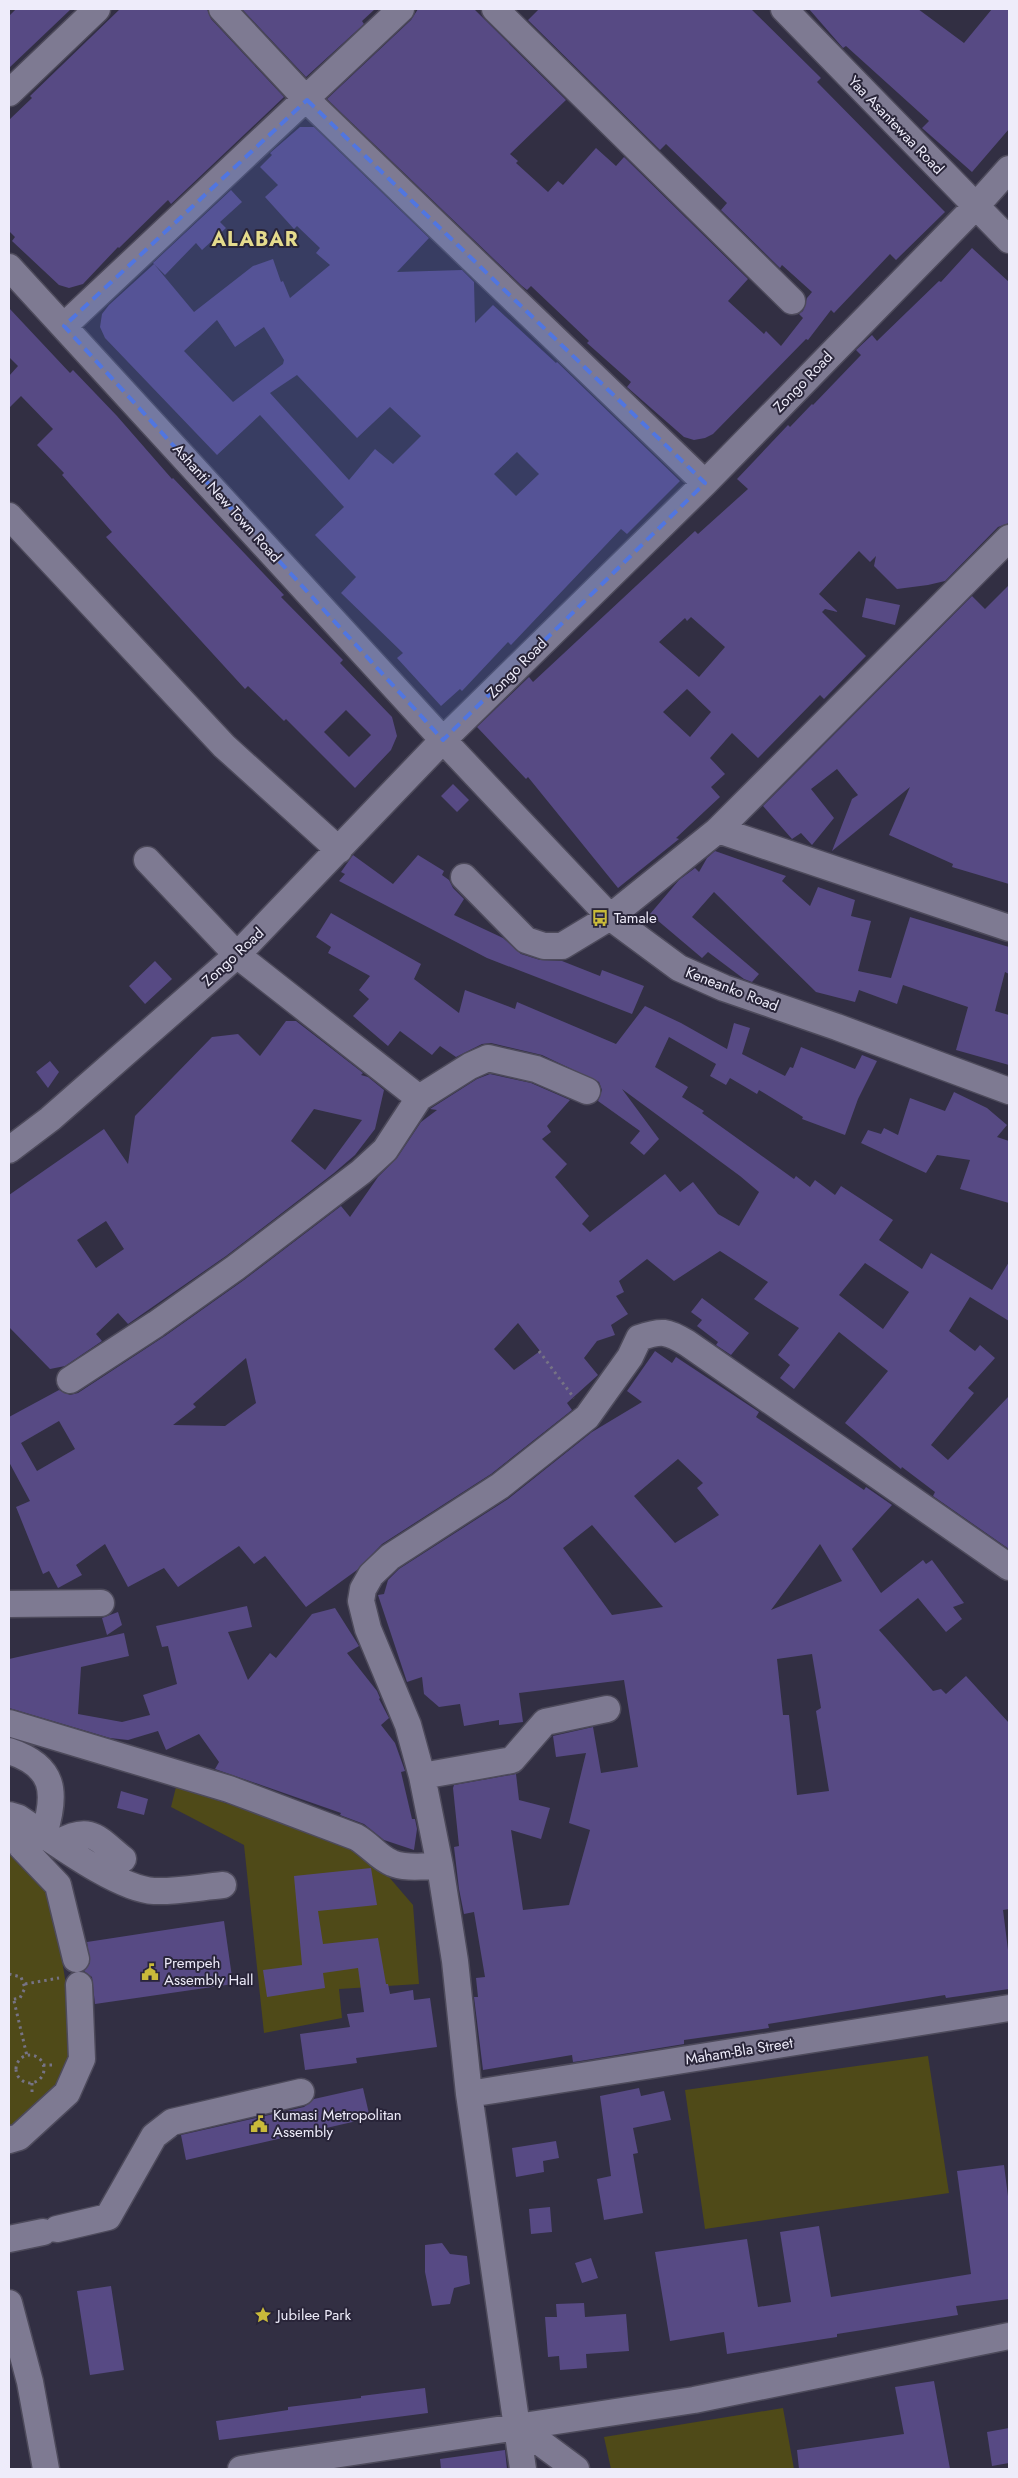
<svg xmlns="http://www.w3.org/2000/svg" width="1018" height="2478" font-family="Jost,sans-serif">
<rect width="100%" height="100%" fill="#322f43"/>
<!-- green -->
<path fill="#4f4a18" d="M176 1787 364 1848 413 1905 419 1984 339 1989 342 2018 264 2033 244 1845 171 1807Z
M9 1852 51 1890 75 2042 64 2084 9 2129Z
M928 2056 949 2193 705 2229 685 2090Z
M783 2408 794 2469H611L604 2437Z"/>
<!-- building -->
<path fill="#574a84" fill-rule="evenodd" d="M16 9H71L9 68V16Z
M120 9H207L211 19 284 97 171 204 168 200 119 248 118 247 83 284 69 288 59 285 12 241 15 237 9 231V120L32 98 30 96Z
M242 9H375L362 21 364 24 306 77Z
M418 9H474L566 100 510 154 518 161 516 163 548 192 558 181 563 185 596 148 616 166 624 157 748 279 728 301 764 334 766 331 781 346 803 318 799 314 803 311 807 298 812 292 782 265 780 268 721 210 727 203 666 144 660 150 528 20 539 9H751L821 78 817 82 945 212 896 260 890 254 834 313 831 310 808 340 806 339 713 434 705 438 694 440 684 437 627 387 631 382 587 343 589 341 531 286 527 290 522 286 327 99 411 20Z
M809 9H918L964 43 992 9H1009V129L972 172 922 128 929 121 846 46 843 48Z
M300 127H314L429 238 397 272 462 270 474 282 475 323 493 305 556 363 557 362 680 481 627 534 621 529 511 645 508 642 462 691 460 689 441 706 397 658 403 653 341 593 356 577 315 535 344 507 260 415 217 455 105 338 100 327 102 314 109 305 154 264 194 312 253 266 273 259 281 282 283 281 290 298 330 265 316 253 320 248 297 226 294 229 265 197 278 185 260 167 272 155 270 153ZM217 320 235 347 264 327 284 360 283 364 233 402 184 351ZM297 375 357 438 390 407 421 436 393 464 375 449 349 480 270 393ZM517 452 539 474 516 496 494 474Z
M231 190 242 202 220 222 226 228 202 250 196 243 165 275 153 263Z
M972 248 1009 282V523L998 527 945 581 928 585 897 589 874 566 876 556 870 562 859 551 819 594 838 612 825 609 822 612 866 656 824 699 820 695 758 758 732 733 710 758 725 774 711 787 720 797 676 838 679 839 618 888 528 777 526 779 477 727 529 677 533 682 695 531 698 534 748 489 737 479 788 425 790 427 812 404 813 405 861 355 856 350 872 335 877 341 939 281 941 282ZM691 617 725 647 699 677 659 642 685 618 687 621ZM687 689 711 712 690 737 663 712Z
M9 308 70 373 73 370 117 416 172 479 173 478 284 595 281 597 343 660 340 663 392 717 397 736 391 750 355 788 286 719 284 721 248 686 245 689 106 537 112 532 62 475 64 473 37 445 53 429 21 396 9 408V376L18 366 9 357ZM346 710 371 735 349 757 324 732Z
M1009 585V884L952 867 953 864 889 835 910 787 832 851 852 799 858 795 837 769 811 789 834 818 812 845 801 833 792 839 763 806 972 596 985 609Z
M866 598 900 605 895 625 862 617Z
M453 784 469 800 457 812 441 796Z
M715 851 786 876 782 881 810 906 818 887 855 900 851 916 871 921 858 971 891 978 910 917 1009 947V974L1005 972 995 1011 1009 1015V1065L956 1050 968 1007 903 985 897 1004 859 990 855 1002 816 992 714 892 692 917 759 974 752 982 744 979 708 952 702 958 650 914 679 880 695 868 699 872 707 858Z
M353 855 393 884 418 855 444 871 442 875 449 880 453 888 464 899 454 915 503 938 521 954 540 960 562 961 600 976 602 970 644 986 632 1014 487 958 339 881 345 874 341 872Z
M331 913 421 964 414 979 459 1013 465 990 515 1009 517 1002 616 1044 645 1006 681 1023 727 1049 734 1023 750 1028 742 1054 785 1076 790 1067 793 1068 801 1047 855 1069 862 1055 877 1061 858 1099 845 1135 802 1119 803 1117 759 1090 757 1094 730 1078 726 1085 710 1076 716 1064 669 1037 655 1067 688 1087 682 1097 704 1111 702 1113 794 1179 796 1176 810 1187 815 1180 835 1195 841 1186 893 1220 879 1240 922 1269 931 1253 992 1290 1009 1262V1321L970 1297 949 1331 975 1351 980 1345 995 1358 968 1388 974 1393 931 1445 948 1460 1009 1396V1549L933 1496 935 1492 902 1467 901 1469 845 1423 888 1371 839 1332 794 1389 780 1378 790 1365 778 1355 799 1328 754 1299 768 1282 720 1251 674 1281 647 1259 619 1281 624 1292 616 1296 628 1314 611 1325 615 1335 597 1341 584 1358 598 1375 567 1403 572 1410 491 1474 382 1544 357 1570 306 1607 265 1556 254 1564 239 1546 178 1587 164 1568 128 1587 105 1544 76 1565 82 1575 58 1588 49 1571 43 1574 16 1507 30 1501 9 1462V1417L59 1390 70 1395 78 1393 165 1336 244 1280 341 1206 350 1217 378 1177 397 1158 421 1122 437 1110 430 1109 477 1079 490 1074 531 1083 570 1100 547 1126 551 1132 542 1139 567 1164 555 1177 589 1216 582 1224 590 1232 665 1174 680 1192 693 1182 718 1214 739 1226 759 1192 740 1176 622 1089 659 1139 644 1155 630 1143 640 1131 598 1101 602 1090 599 1082 542 1055 491 1043 482 1044 456 1057 440 1046 432 1055 400 1031 388 1046 353 1016 369 999 359 990 370 976 328 953 331 947 316 937ZM865 1263 909 1292 883 1329 839 1295ZM518 1323 540 1351 514 1370 494 1349ZM246 1358 256 1403 225 1426 173 1425 196 1407 193 1404ZM59 1421 75 1449 37 1471 21 1443Z
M155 961 172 979 145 1004 129 986Z
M286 1021H296L363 1073 361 1075 368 1077 384 1090 375 1129 355 1155 334 1173 226 1256 128 1324 118 1313 96 1334 102 1341 65 1366 50 1369 9 1327V1195L104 1129 128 1164 135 1116 212 1037 238 1034 260 1056ZM314 1109 362 1120 325 1170 291 1141ZM106 1221 124 1249 96 1268 77 1240Z
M50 1061 59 1072 48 1088 36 1072Z
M954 1092 987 1108 1007 1125 997 1137 1009 1141V1203L960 1189 970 1160 937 1155 926 1173 861 1143 868 1130 881 1134 884 1128 898 1135 910 1098 945 1111Z
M702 1298 749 1333 731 1355 716 1345 718 1342 697 1326 702 1320 691 1312Z
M655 1351 672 1363 676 1357 759 1412 756 1417 864 1490 866 1487 892 1505 852 1549 881 1593 923 1560 926 1564 932 1560 964 1603 953 1607 962 1619 946 1632 918 1598 879 1630 933 1691 941 1689 946 1694 966 1676 1009 1723V1909L1003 1910 1009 1958V1989L946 1998 945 1995 768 2024 769 2028 684 2040V2044L580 2061 573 2062 572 2055 483 2070 474 1997H478L476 1978 485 1977 474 1912 464 1914 459 1889 454 1847 459 1846 453 1788 454 1785 516 1774 519 1800 550 1808 541 1839 511 1830 523 1910 569 1905 590 1830 569 1823 586 1753 556 1757 553 1736 593 1727 601 1773 638 1767 624 1680 519 1693 523 1722 499 1725V1720L464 1726 460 1704 439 1707 424 1694 422 1677 407 1682 378 1595 384 1594 388 1580 399 1569 508 1499 592 1432 642 1402 627 1391ZM678 1459 703 1483 697 1488 719 1515 675 1543 634 1496ZM592 1525 663 1607 612 1615 563 1548ZM820 1544 842 1581 771 1610ZM812 1654 821 1708 816 1711 829 1791 797 1795 789 1715H783L777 1659Z
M247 1606 252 1627 228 1632 248 1680 270 1653 276 1658 312 1614 335 1608 359 1646 347 1653 377 1691 380 1698 379 1699 389 1718 381 1725 395 1743 405 1771 401 1772 412 1819H415L417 1829 414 1850 384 1840 364 1824 340 1815 341 1813 215 1769 219 1762 199 1734 166 1750 158 1731 128 1740 110 1738 9 1708V1659L124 1633 129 1656 81 1667 78 1714 122 1722 150 1715 143 1695 177 1684 168 1646 162 1647 156 1626Z
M118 1612 122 1625 107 1635 102 1618Z
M121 1791 148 1799 144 1815 117 1808Z
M371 1868 377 1905 318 1911 323 1944 378 1938 386 1984H388L390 1994 413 1990 414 2000 430 1998 437 2047 356 2058 357 2063 305 2070 300 2034 350 2027 347 2014 364 2012 358 1968 323 1973 325 1988 267 1997 263 1970 302 1965 294 1876Z
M224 1921 233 1984 95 2004 92 1977 84 1971 90 1963 87 1942Z
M363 2088 370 2118 186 2160 181 2135 304 2107 314 2099Z
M639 2088 641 2096 664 2091 671 2120 633 2128 638 2153 633 2154 643 2213 604 2220 597 2179 611 2176 600 2096Z
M556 2141 559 2158 543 2161 544 2172 516 2177 512 2148Z
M1004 2165 1009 2204V2299L956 2306 958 2315 837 2334V2337L727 2354 724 2332 670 2341 655 2252 747 2239 758 2307 791 2302 780 2232 819 2226 831 2297 971 2274 957 2171Z
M550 2207 552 2232 531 2234 529 2209Z
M442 2243 450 2254 467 2256 470 2284 454 2288 450 2304 432 2306 425 2272V2245Z
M591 2258 598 2278 582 2283 575 2263Z
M111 2286 124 2370 90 2375 77 2291Z
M584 2303 585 2317 626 2314 629 2351 586 2354 587 2368 560 2370 559 2356 548 2357 545 2317H557L556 2304Z
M934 2381 950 2469H799L797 2450 904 2434 895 2387Z
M425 2388 428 2413 219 2440 216 2421 288 2410V2407L361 2398V2396Z
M1009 2428V2463L992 2466 987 2432Z
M505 2450 507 2469H441L440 2459Z"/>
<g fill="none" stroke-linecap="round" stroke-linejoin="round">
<!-- minor casing -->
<g stroke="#4d4a5b" stroke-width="29">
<path id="minor" d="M222 9 307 100 705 483
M495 9 792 301
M784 9 1009 240
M9 93 97 9
M9 267 443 740 610 917 679 968 724 988 837 1027 1009 1091
M64 326 401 9
M9 516 224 746 339 850
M718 830 1009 928
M147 860 237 955 419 1098
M464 877 526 940 544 946H562L610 917 718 830 1009 538
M9 1150 50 1119 237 955 443 740 705 483 975 207 1009 169
M70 1380 156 1324 235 1268 361 1172 385 1150 419 1098 470 1066 488 1058 536 1069 587 1091
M9 1604 101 1603
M9 1723 229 1789 356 1837C369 1844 379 1858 392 1863 405 1869 425 1866 440 1866
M9 1751C55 1766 57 1792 44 1834
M422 1776 512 1760 545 1722 607 1709
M9 1815 19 1818C51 1839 117 1889 154 1891 176 1892 201 1887 223 1885
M9 1840 17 1842 58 1885 76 1959
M58 1843C91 1824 98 1839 123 1859
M469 2094 1009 2008
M9 2140 19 2137 67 2093 82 2059 79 1985
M57 2229 108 2217 154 2136 172 2122 301 2092
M9 2239 43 2232
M9 2303 30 2382 46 2469
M518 2426 576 2469
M241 2469 694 2400 1009 2336
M523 2469 469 2094 455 1961 440 1866 422 1776 408 1725 368 1629 361 1601 363 1589 371 1575 390 1557 500 1486 587 1417 630 1357 639 1338C662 1330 667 1331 687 1343L1009 1567"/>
</g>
<!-- path -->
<path stroke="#767385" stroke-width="3" stroke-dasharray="2.5 4" stroke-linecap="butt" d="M539 1351 574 1398
M9 1974 21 1977 25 1988 20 1998 9 2000
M25 1984 59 1978
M14 2001 27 2056
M16 2069a14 14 0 1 1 28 0a14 14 0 1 1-28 0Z
M43 2065H55
M32 2083V2095"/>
<!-- minor -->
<use href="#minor" stroke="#7e7a92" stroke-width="26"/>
</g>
<!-- marked area -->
<path fill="#5176e0" fill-opacity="0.2" stroke="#5176e0" stroke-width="4" stroke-dasharray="10 6" stroke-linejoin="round" d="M307 100 705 483 443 740 64 326Z"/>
<!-- icons -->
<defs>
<g id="bus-bare" transform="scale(1.35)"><path d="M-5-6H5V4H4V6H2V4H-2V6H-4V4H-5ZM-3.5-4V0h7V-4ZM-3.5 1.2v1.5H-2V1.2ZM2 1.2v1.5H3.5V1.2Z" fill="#c9ba3a" stroke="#292539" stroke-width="2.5" paint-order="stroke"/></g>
<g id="civic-bare" transform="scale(1.35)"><path d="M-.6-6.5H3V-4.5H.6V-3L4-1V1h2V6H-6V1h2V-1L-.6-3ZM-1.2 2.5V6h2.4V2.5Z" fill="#c9ba3a" stroke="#292539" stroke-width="2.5" paint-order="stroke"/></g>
<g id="sight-bare" transform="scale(1.35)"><path d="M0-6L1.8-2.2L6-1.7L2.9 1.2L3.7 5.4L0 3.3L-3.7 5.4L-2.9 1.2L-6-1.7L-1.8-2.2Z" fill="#c9ba3a" stroke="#292539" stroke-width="2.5" paint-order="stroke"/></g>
</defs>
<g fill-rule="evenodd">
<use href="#bus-bare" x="600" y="918"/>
<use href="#civic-bare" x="150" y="1972"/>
<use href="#civic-bare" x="259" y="2124"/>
<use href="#sight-bare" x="263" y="2315"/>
</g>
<g text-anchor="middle" stroke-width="4" stroke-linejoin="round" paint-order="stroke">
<!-- street labels -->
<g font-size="15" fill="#eeecfa" stroke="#292539">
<text transform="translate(896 125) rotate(46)" y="5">Yaa Asantewaa Road</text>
<text transform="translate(803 382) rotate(-46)" y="5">Zongo Road</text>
<text transform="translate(227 503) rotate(48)" y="5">Ashanti New Town Road</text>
<text transform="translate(517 668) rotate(-45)" y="5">Zongo Road</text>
<text transform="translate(233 957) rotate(-43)" y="5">Zongo Road</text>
<text transform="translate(732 989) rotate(21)" y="5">Keneanko Road</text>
<text transform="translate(739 2051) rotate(-9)" y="5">Maham-Bla Street</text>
</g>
<!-- poi labels -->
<g font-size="15" fill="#eeecfa" stroke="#292539" text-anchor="start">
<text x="614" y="923">Tamale</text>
<text x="164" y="1968">Prempeh<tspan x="164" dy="17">Assembly Hall</tspan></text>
<text x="273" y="2120">Kumasi Metropolitan<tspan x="273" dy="17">Assembly</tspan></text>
<text x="277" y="2320">Jubilee Park</text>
</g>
<!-- district labels -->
<g font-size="20" font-weight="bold" letter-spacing="1" fill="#e5db8d" stroke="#292539">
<text x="255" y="246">ALABAR</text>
</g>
</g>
<!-- border -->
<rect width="1018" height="2478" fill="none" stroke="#eeecfa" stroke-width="20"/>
</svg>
